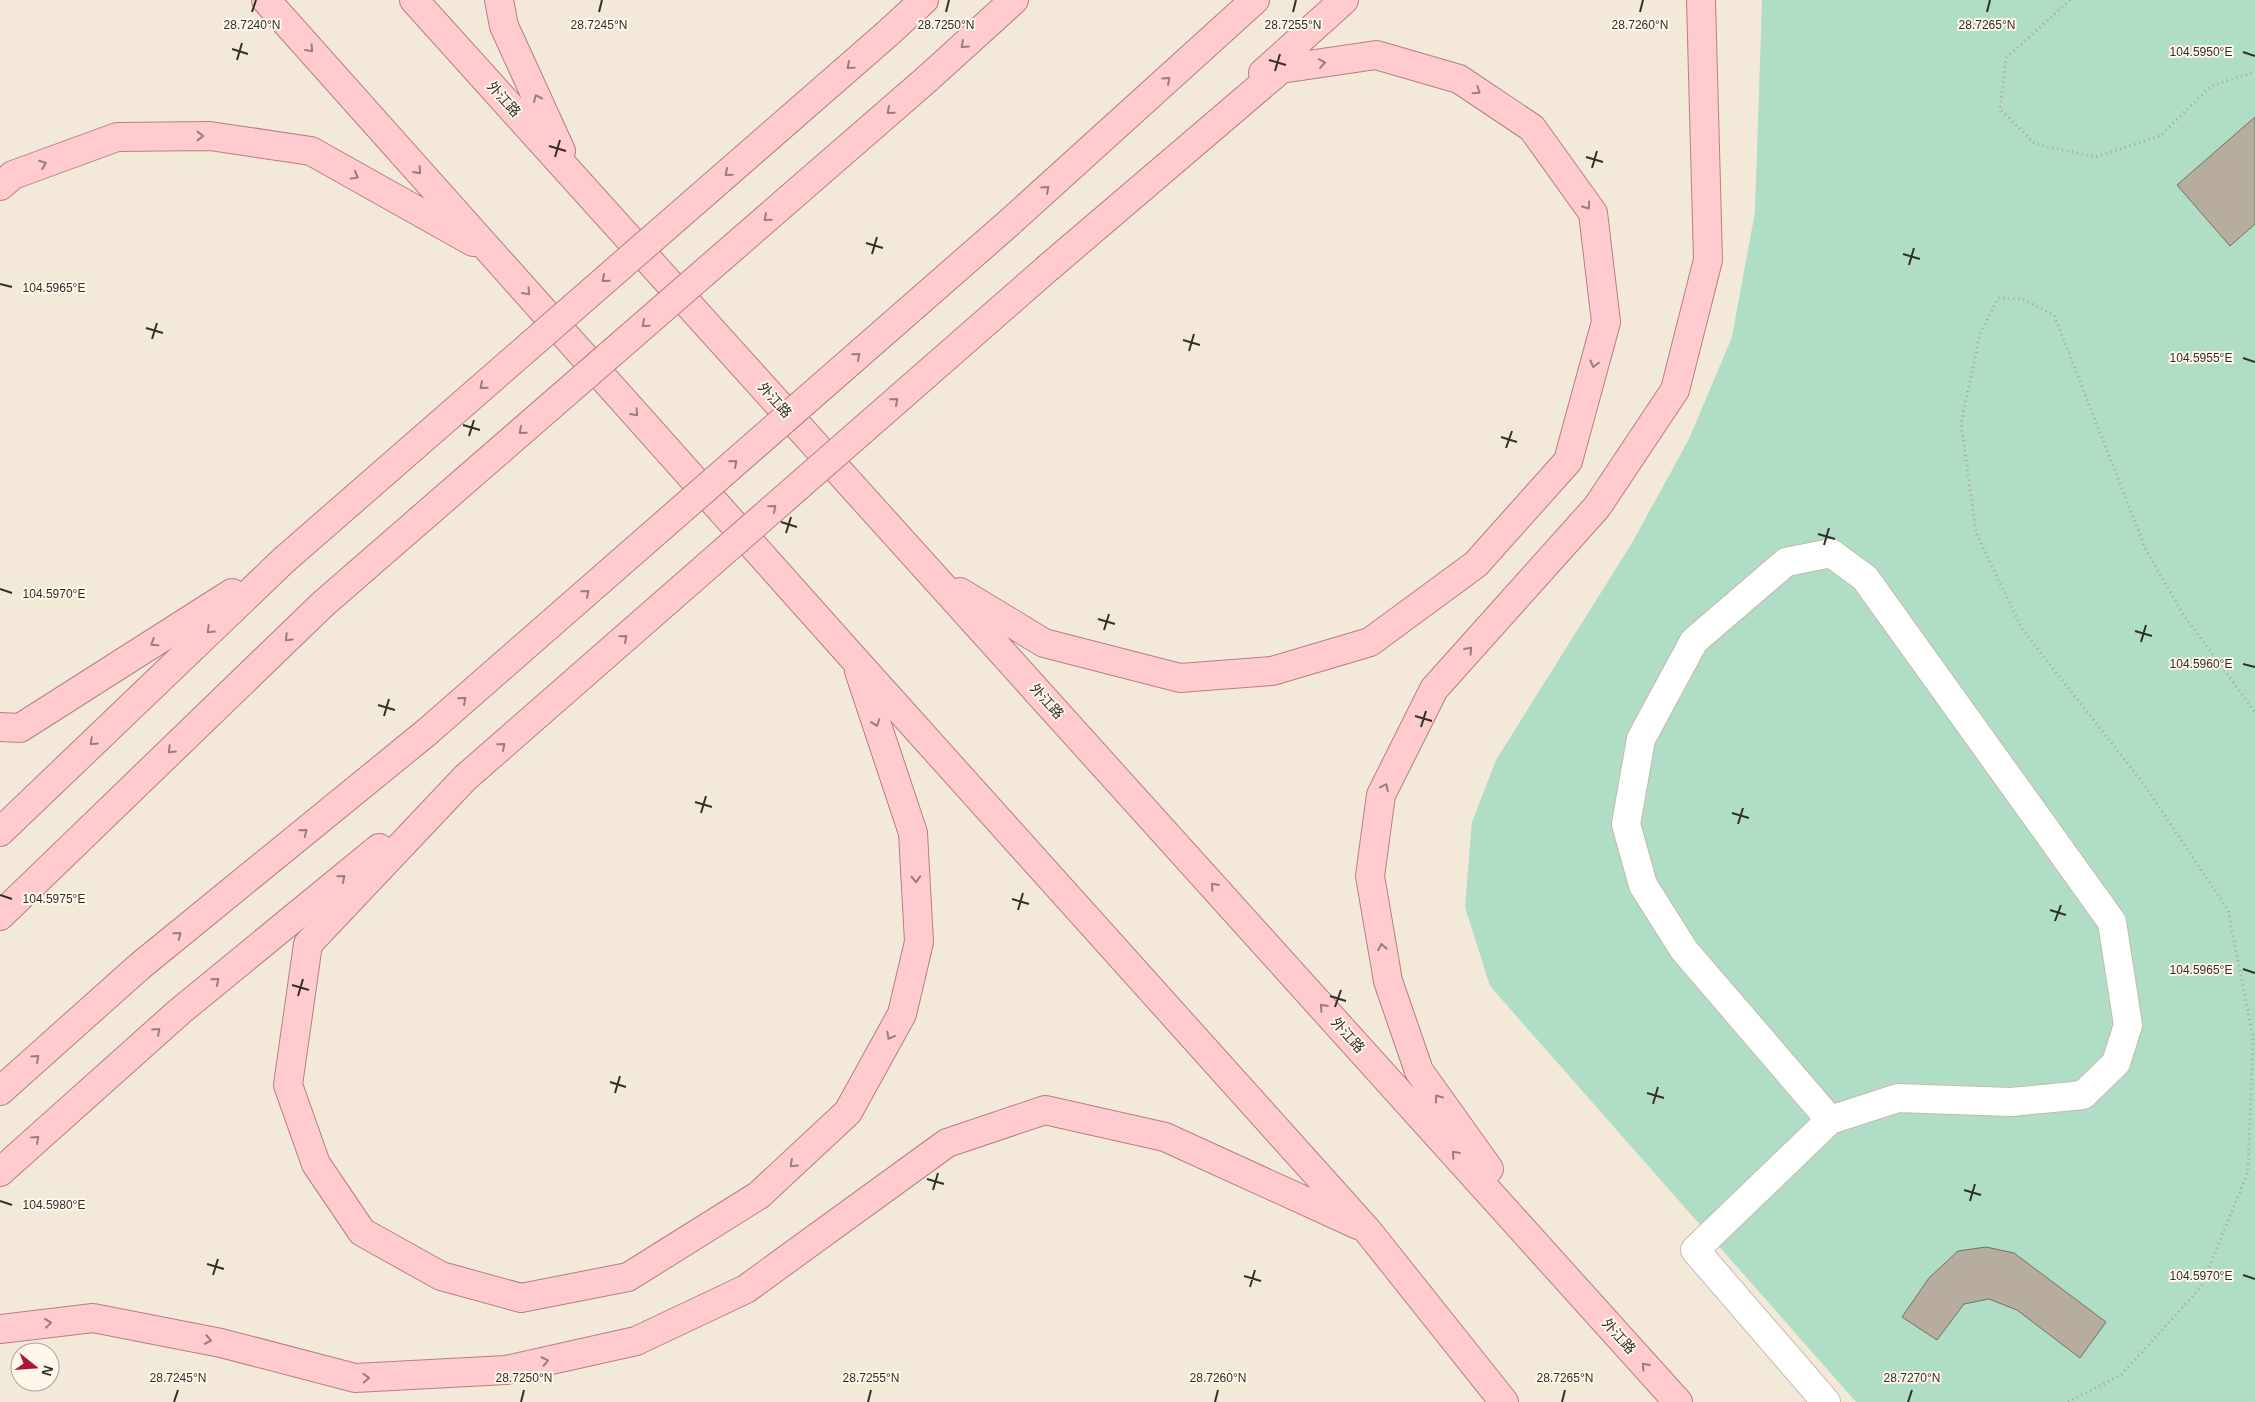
<svg xmlns="http://www.w3.org/2000/svg" width="2255" height="1402" font-family="Arial,'Noto Sans SC',sans-serif">
<rect width="100%" height="100%" fill="#f2e9d9"/>
<!-- green -->
<path fill="#b0ddc6" d="M1762 0H2255V1402H1856L1490 986 1465 907 1472 822 1496 760 1632 543 1689 439 1732 337 1755 212Z"/>
<!-- building -->
<path fill="#b6ad9e" stroke="#776f61" d="M2255 117V224L2230 246 2177 185Z
M1986 1247 2014 1253 2106 1322 2080 1358 2017 1310 1989 1299 1964 1304 1937 1340 1902 1317 1929 1278 1958 1251Z"/>
<g fill="none" stroke-linecap="round" stroke-linejoin="round">
<!-- minor casing -->
<g stroke="#c4bbac" stroke-width="30">
<path id="minor" d="M1826 1402 1695 1250 1830 1120 1898 1098 2011 1102 2083 1095 2116 1063 2128 1025 2112 922 1865 578 1831 553 1786 562 1694 641 1641 739 1626 824 1643 885 1684 950 1830 1120"/>
</g>
<!-- major casing -->
<g stroke="#b87f7f" stroke-width="30">
<path id="major" d="M266 0 855 660 1367 1230 1504 1402
M414 0 1678 1402
M499 0 504 26 561 151
M887 34 924 0
M1263 73 1344 0
M927 79 1014 0
M0 186 13 175 117 137 210 136 311 151 473 242
M1010 222 1255 0
M960 592 1044 643 1180 678 1272 671 1370 642 1476 564 1568 461 1606 322 1593 213 1532 128 1459 79 1376 55 1281 69 1049 267
M0 727 20 728 232 593
M465 778 308 944 288 1085 316 1164 362 1232 441 1276 521 1298 628 1277 759 1195 848 1112 902 1014 919 942 913 833 859 671
M0 832 284 560
M0 916 323 604
M0 1091 140 966 427 732
M1489 1169 1419 1071 1388 981 1370 876 1381 795 1434 689 1597 507 1675 390 1708 260 1701 0
M0 1172 179 1012 379 848
M0 1329 93 1318 221 1343 355 1378 506 1370 636 1341 746 1289 947 1143 1045 1110 1165 1137 1358 1225"/>
</g>
<!-- path -->
<path stroke="#aca598" stroke-width="3" stroke-dasharray="1 4" stroke-linecap="butt" d="M2070 0 2006 58 2000 109 2035 144 2095 157 2160 136 2211 86 2255 72
M2068 1402 2121 1375 2201 1287 2248 1172 2253 1037 2228 910 2143 783 2022 629 1976 533 1961 423 1980 334 1998 298 2022 299 2054 315 2146 550 2183 614 2255 712"/>
<!-- minor -->
<use href="#minor" stroke="#fff" stroke-width="28"/>
<!-- major -->
<use href="#major" stroke="#ffcbce" stroke-width="28"/>
<!-- major-bridge casing -->
<g stroke="#b87f7f" stroke-width="30" stroke-linecap="butt">
<path id="major-bridge" d="M284 560 887 34
M323 604 927 79
M427 732 1010 222
M465 778 1049 267"/>
</g>
<!-- major-bridge -->
<use href="#major-bridge" stroke="#ffcbce" stroke-width="28"/>
</g>
<!-- one-way arrows -->
<defs><path id="oneway-chevron" d="M-2-3.5L2.5 0L-2 3.5" fill="none" stroke-width="1.6" stroke-linecap="round" stroke-linejoin="round" transform="scale(1.25)"/></defs>
<g stroke="#997e7c">
<use href="#oneway-chevron" transform="translate(964 45) rotate(138)"/>
<use href="#oneway-chevron" transform="translate(310 49) rotate(48)"/>
<use href="#oneway-chevron" transform="translate(1322 63) rotate(-8)"/>
<use href="#oneway-chevron" transform="translate(850 66) rotate(139)"/>
<use href="#oneway-chevron" transform="translate(1167 80) rotate(-42)"/>
<use href="#oneway-chevron" transform="translate(1477 91) rotate(34)"/>
<use href="#oneway-chevron" transform="translate(537 98) rotate(-114)"/>
<use href="#oneway-chevron" transform="translate(890 111) rotate(139)"/>
<use href="#oneway-chevron" transform="translate(200 136)"/>
<use href="#oneway-chevron" transform="translate(43 164) rotate(-21)"/>
<use href="#oneway-chevron" transform="translate(418 171) rotate(48)"/>
<use href="#oneway-chevron" transform="translate(728 173) rotate(139)"/>
<use href="#oneway-chevron" transform="translate(355 176) rotate(29)"/>
<use href="#oneway-chevron" transform="translate(1046 189) rotate(-42)"/>
<use href="#oneway-chevron" transform="translate(1587 206) rotate(55)"/>
<use href="#oneway-chevron" transform="translate(767 218) rotate(139)"/>
<use href="#oneway-chevron" transform="translate(605 279) rotate(139)"/>
<use href="#oneway-chevron" transform="translate(527 292) rotate(48)"/>
<use href="#oneway-chevron" transform="translate(645 324) rotate(139)"/>
<use href="#oneway-chevron" transform="translate(857 356) rotate(-41)"/>
<use href="#oneway-chevron" transform="translate(1594 364) rotate(105)"/>
<use href="#oneway-chevron" transform="translate(483 386) rotate(139)"/>
<use href="#oneway-chevron" transform="translate(895 401) rotate(-41)"/>
<use href="#oneway-chevron" transform="translate(635 413) rotate(48)"/>
<use href="#oneway-chevron" transform="translate(522 431) rotate(139)"/>
<use href="#oneway-chevron" transform="translate(734 463) rotate(-41)"/>
<use href="#oneway-chevron" transform="translate(773 508) rotate(-41)"/>
<use href="#oneway-chevron" transform="translate(586 593) rotate(-41)"/>
<use href="#oneway-chevron" transform="translate(210 630) rotate(136)"/>
<use href="#oneway-chevron" transform="translate(288 638) rotate(136)"/>
<use href="#oneway-chevron" transform="translate(624 638) rotate(-41)"/>
<use href="#oneway-chevron" transform="translate(154 643) rotate(147)"/>
<use href="#oneway-chevron" transform="translate(1469 650) rotate(-48)"/>
<use href="#oneway-chevron" transform="translate(463 700) rotate(-41)"/>
<use href="#oneway-chevron" transform="translate(876 723) rotate(71)"/>
<use href="#oneway-chevron" transform="translate(93 742) rotate(136)"/>
<use href="#oneway-chevron" transform="translate(502 746) rotate(-41)"/>
<use href="#oneway-chevron" transform="translate(171 750) rotate(136)"/>
<use href="#oneway-chevron" transform="translate(1385 787) rotate(-64)"/>
<use href="#oneway-chevron" transform="translate(304 832) rotate(-39)"/>
<use href="#oneway-chevron" transform="translate(342 878) rotate(-39)"/>
<use href="#oneway-chevron" transform="translate(916 879) rotate(87)"/>
<use href="#oneway-chevron" transform="translate(1214 886) rotate(-132)"/>
<use href="#oneway-chevron" transform="translate(178 935) rotate(-39)"/>
<use href="#oneway-chevron" transform="translate(1382 947) rotate(-100)"/>
<use href="#oneway-chevron" transform="translate(216 981) rotate(-39)"/>
<use href="#oneway-chevron" transform="translate(1323 1007) rotate(-132)"/>
<use href="#oneway-chevron" transform="translate(157 1031) rotate(-42)"/>
<use href="#oneway-chevron" transform="translate(890 1036) rotate(119)"/>
<use href="#oneway-chevron" transform="translate(36 1058) rotate(-42)"/>
<use href="#oneway-chevron" transform="translate(1438 1098) rotate(-126)"/>
<use href="#oneway-chevron" transform="translate(36 1139) rotate(-42)"/>
<use href="#oneway-chevron" transform="translate(1455 1154) rotate(-132)"/>
<use href="#oneway-chevron" transform="translate(793 1164) rotate(137)"/>
<use href="#oneway-chevron" transform="translate(48 1323) rotate(-7)"/>
<use href="#oneway-chevron" transform="translate(208 1340) rotate(11)"/>
<use href="#oneway-chevron" transform="translate(545 1361) rotate(-12)"/>
<use href="#oneway-chevron" transform="translate(1645 1366) rotate(-132)"/>
<use href="#oneway-chevron" transform="translate(366 1378) rotate(-3)"/>
</g>
<!-- ticks -->
<path fill="none" stroke="#33302a" stroke-width="2" d="M252 12 256 0M599 12 602 0M946 12 949 0M1293 12 1296 0M1640 12 1643 0M1987 12 1990 0M232 49 248 54M2243 52 2255 56M237 60 242 43M1269 60 1286 65M1275 71 1280 54M549 146 566 151M555 157 560 140M1586 157 1603 162M1592 168 1597 151M866 243 883 248M872 254 877 237M1903 254 1920 259M1909 265 1914 248M0 284 12 287M146 328 163 333M152 339 157 323M1183 340 1200 345M1189 351 1194 334M2243 358 2255 362M463 425 480 430M469 436 474 420M1501 437 1517 442M1506 448 1512 431M781 522 797 527M786 533 791 517M1818 534 1835 539M1824 545 1829 528M0 589 12 593M1098 619 1115 624M1104 630 1109 614M2135 631 2152 636M2141 642 2146 625M2243 664 2255 667M378 705 395 710M384 716 389 699M1415 716 1432 721M1421 727 1426 711M695 802 712 807M701 813 706 796M1732 813 1749 818M1738 824 1743 808M0 895 12 899M1012 899 1029 904M1018 910 1023 893M2050 910 2066 915M2055 921 2061 905M2243 969 2255 973M292 985 309 990M298 996 303 979M1330 996 1346 1001M1335 1007 1341 990M610 1082 626 1087M615 1093 620 1076M1647 1093 1664 1098M1653 1104 1658 1087M927 1179 944 1184M933 1190 938 1173M1964 1190 1981 1195M0 1201 12 1205M1970 1201 1975 1184M207 1264 224 1269M213 1275 218 1259M2243 1275 2255 1279M1244 1276 1261 1281M1250 1287 1255 1270M174 1402 178 1390M521 1402 524 1390M868 1402 871 1390M1215 1402 1218 1390M1562 1402 1565 1390M1908 1402 1912 1390"/>
<g text-anchor="middle" stroke-width="4" stroke-linejoin="round" paint-order="stroke">
<!-- street labels -->
<g font-size="14" fill="#33302a" stroke="#fef7ea">
<text transform="translate(504 99) rotate(48)" y="5">外江路</text>
<text transform="translate(775 400) rotate(48)" y="5">外江路</text>
<text transform="translate(1047 701) rotate(48)" y="5">外江路</text>
<text transform="translate(1348 1035) rotate(48)" y="5">外江路</text>
<text transform="translate(1619 1336) rotate(48)" y="5">外江路</text>
</g>
</g>
<g font-size="12" text-anchor="middle" fill="#33302a" stroke="#fef7ea" stroke-width="4" stroke-linejoin="round" paint-order="stroke">
<text x="252" y="29">28.7240°N</text>
<text x="599" y="29">28.7245°N</text>
<text x="946" y="29">28.7250°N</text>
<text x="1293" y="29">28.7255°N</text>
<text x="1640" y="29">28.7260°N</text>
<text x="1987" y="29">28.7265°N</text>
<text x="2201" y="56">104.5950°E</text>
<text x="54" y="292">104.5965°E</text>
<text x="2201" y="362">104.5955°E</text>
<text x="54" y="598">104.5970°E</text>
<text x="2201" y="668">104.5960°E</text>
<text x="54" y="903">104.5975°E</text>
<text x="2201" y="974">104.5965°E</text>
<text x="54" y="1209">104.5980°E</text>
<text x="2201" y="1280">104.5970°E</text>
<text x="178" y="1382">28.7245°N</text>
<text x="524" y="1382">28.7250°N</text>
<text x="871" y="1382">28.7255°N</text>
<text x="1218" y="1382">28.7260°N</text>
<text x="1565" y="1382">28.7265°N</text>
<text x="1912" y="1382">28.7270°N</text>
</g>
<!-- north arrow -->
<g transform="translate(35 1367) rotate(107)"><circle r="24" fill="#fef7ea" stroke="#ada79d"/>
<path d="M0-4L9 19L0 12L-9 19Z" fill="#ac1634"/>
<text y="-8" font-size="14" font-weight="bold" text-anchor="middle" fill="#33302a">N</text>
</g>
</svg>
